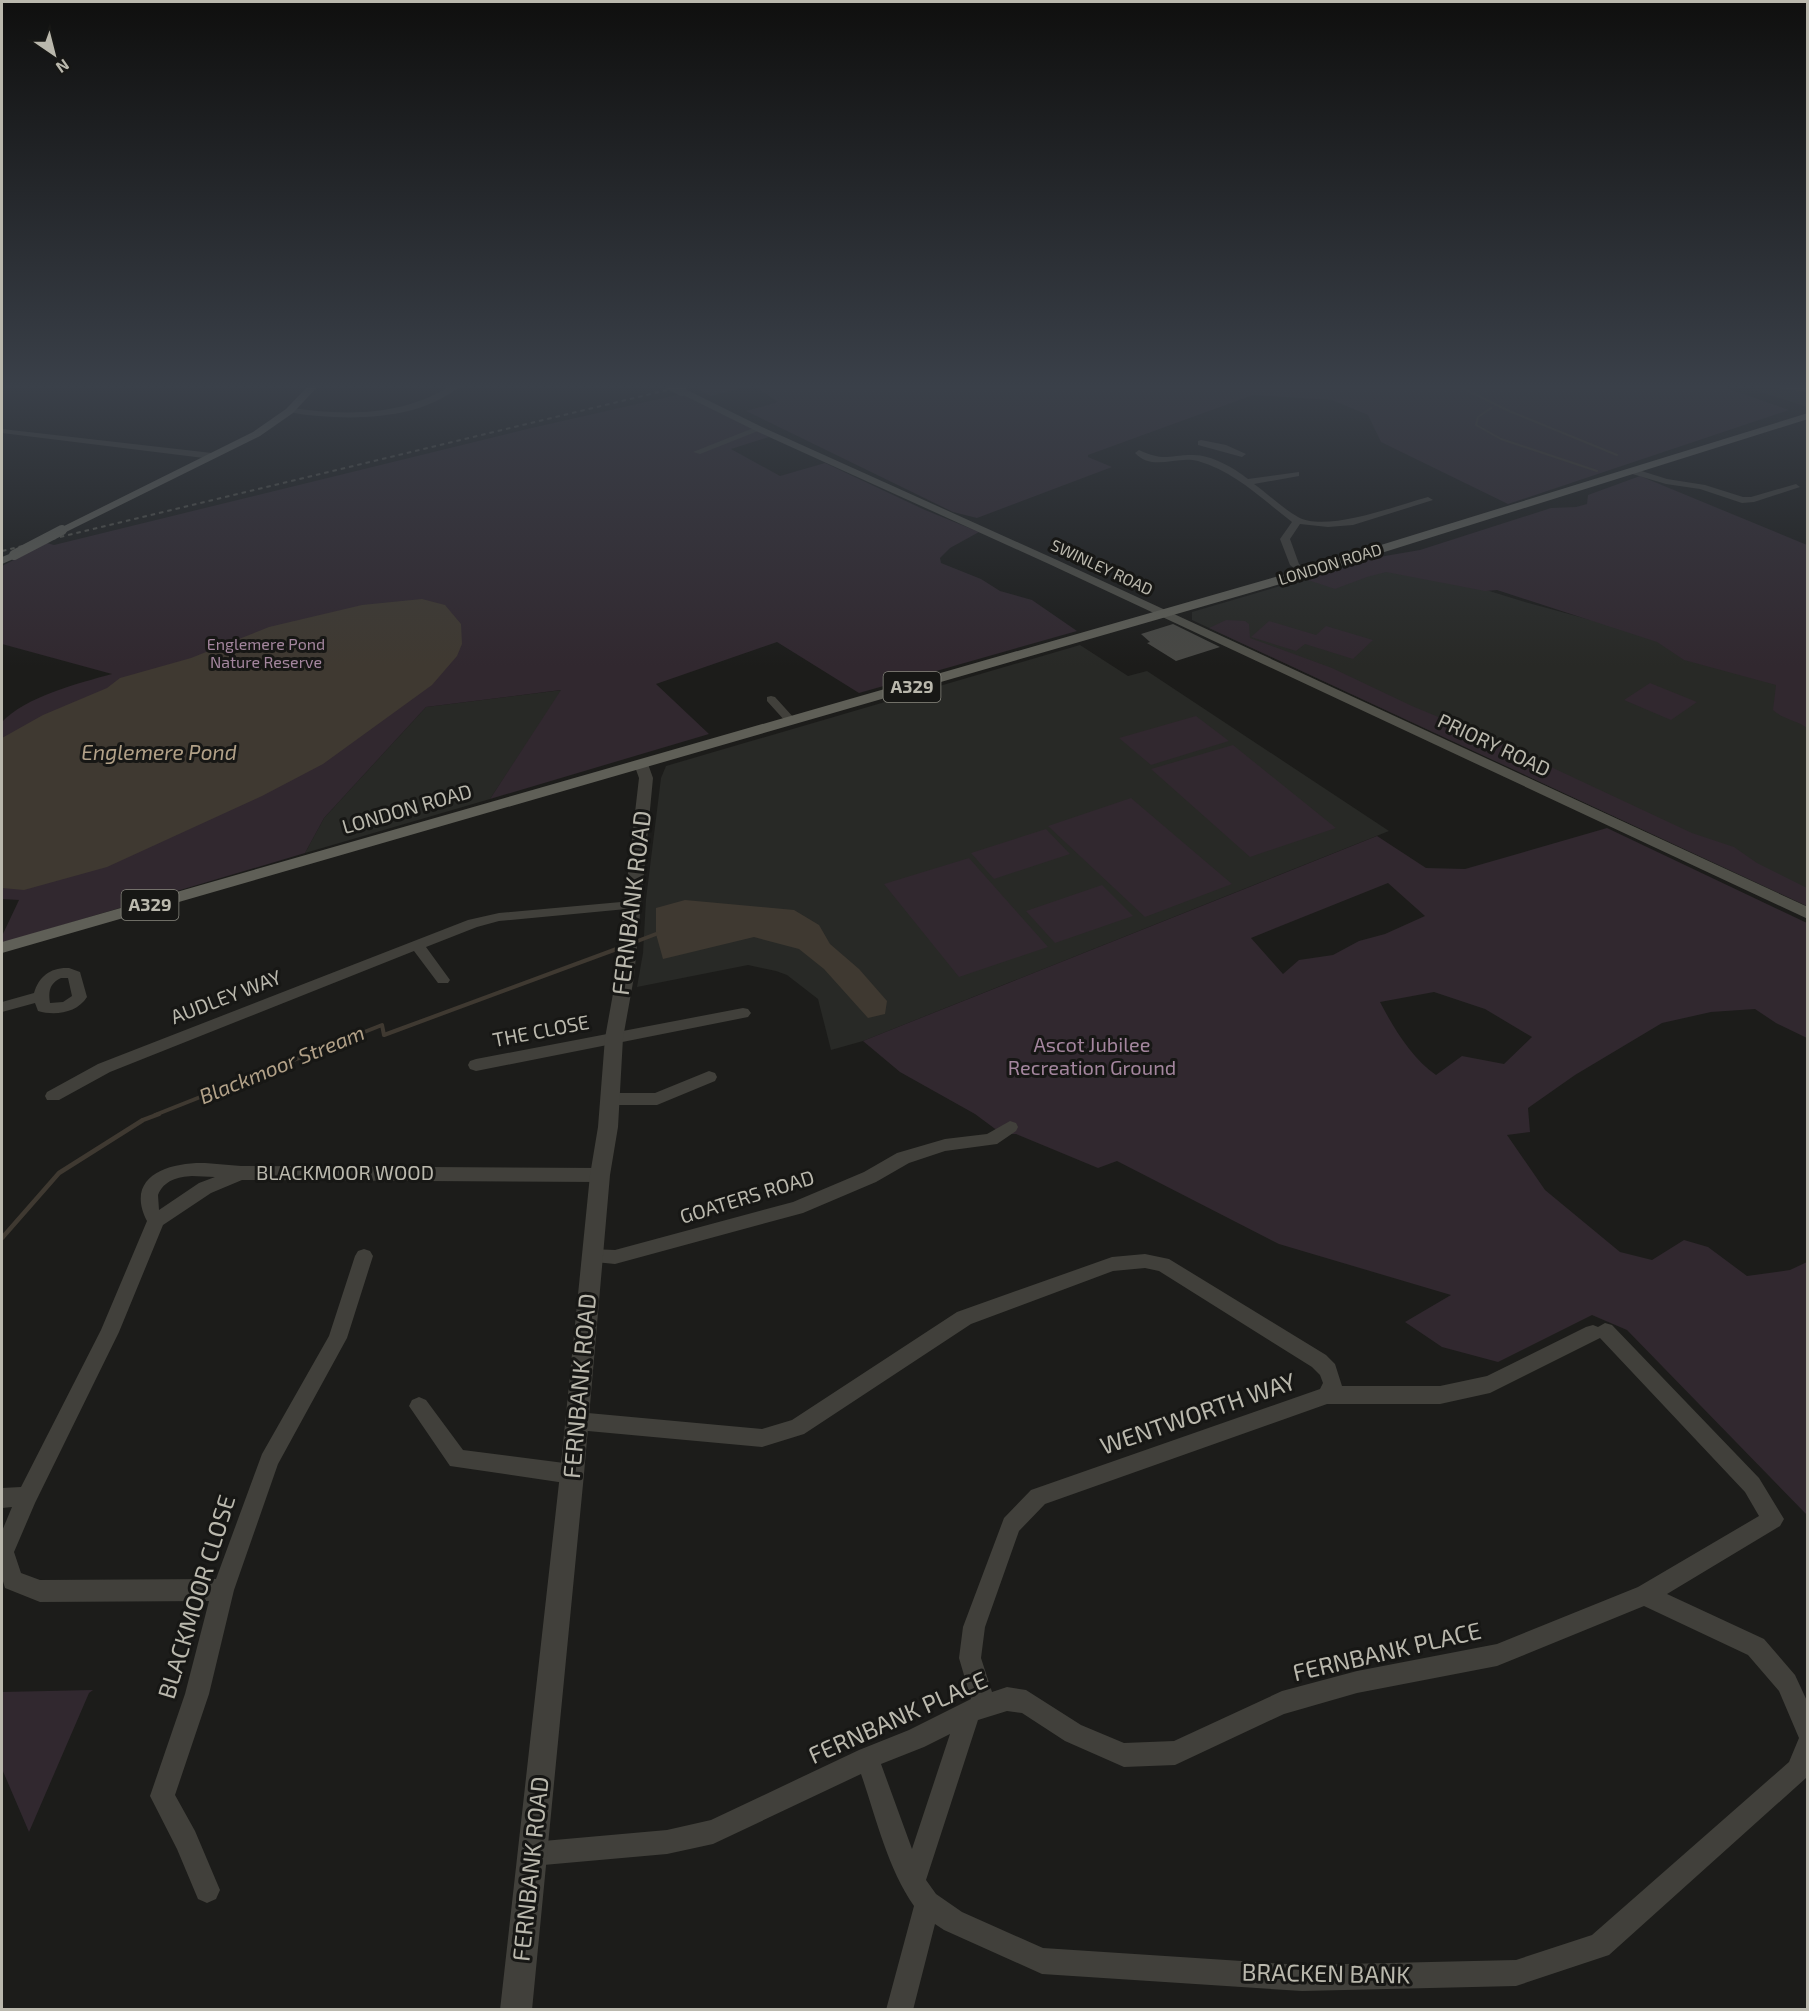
<svg xmlns="http://www.w3.org/2000/svg" width="1809" height="2011" font-family="'Exo 2',sans-serif">
<rect width="100%" height="100%" fill="#1c1c1a"/>
<!-- built -->
<path fill="#282926" d="M1764 384 1807 392V407L1752 389Z
M1379 557 1525 602 1807 679V906L1192 620V612Z
M1080 645 1128 676 1147 671 1389 831 863 1041 831 1050 818 999 787 975 776 971 748 965 637 987 643 953 646 899 661 778 666 766Z
M562 690 490 799 305 853 324 818 426 707Z"/>
<!-- green -->
<path fill="#31282f" fill-rule="evenodd" d="M715 384H1715L1789 410 1508 504 1381 442 1368 415 1332 400 1253 395 1088 455V457L1112 467 977 518 953 512 746 411 778 402 753 385 711 396 696 388Z
M681 394 769 437 731 449 780 476 825 463 925 510 979 532 950 548 940 558 941 563 981 579 1000 591 1032 600 1077 631 859 693 777 642 656 684 709 734 490 799 561 690 426 707 324 818 305 853 2 943V936L19 900 2 899V722C25 697 79 683 112 674L2 644V566L47 543 54 545 527 429Z
M1640 476 1807 545V728C1797 720 1782 719 1773 710L1776 685 1684 660 1657 642 1497 590 1485 591 1386 572 1367 577 1335 589 1305 579 1379 557 1420 550 1551 508 1576 507 1587 504 1588 495Z
M1226 620 1245 621 1249 624 1250 638 1332 668 1412 706 1489 738 1692 833 1734 847 1757 863 1807 888V906L1209 628Z
M1269 621 1316 635 1326 626 1373 640 1353 659 1305 644 1296 651 1251 637Z
M1650 683 1697 702 1671 720 1624 700Z
M1196 716 1229 741 1151 765 1119 738Z
M1233 745 1336 828 1250 857 1151 769Z
M1131 798 1232 884 1145 917 1048 826Z
M1607 828 1807 923V1038L1776 1023 1755 1009 1711 1012 1662 1023 1575 1075 1528 1108 1530 1132 1507 1135 1545 1190 1620 1252 1652 1260 1684 1240 1708 1247 1747 1276 1790 1270 1807 1262V1515L1627 1330 1592 1315 1498 1362 1442 1347 1405 1322 1451 1295 1279 1244 1117 1161 1098 1168 1016 1134H1002L975 1114 900 1072 863 1041 1377 836 1426 868 1465 869ZM1388 883 1425 916 1385 934 1359 941 1333 955 1299 960 1283 974 1251 938ZM1434 992 1485 1009 1532 1037 1504 1064 1462 1056 1436 1075C1412 1059 1393 1027 1380 1002Z
M1046 829 1070 854 994 879 971 853Z
M969 858 1048 947 959 977 884 884Z
M1102 885 1133 916 1055 943 1026 911Z
M93 1690 89 1693 29 1832 2 1769V1692Z"/>
<!-- water -->
<path fill="#3f3931" d="M422 599 445 605 461 624 462 644 457 656 432 685 323 764 262 796 107 867 24 890 2 888V738L43 715 107 688 120 678 191 658 269 627 362 605Z
M685 900 794 910 819 925 830 944 859 969 887 1001 885 1014 868 1018 824 969 799 949 754 937 663 959 656 934V908Z"/>
<g fill="none" stroke-linecap="round" stroke-linejoin="round">
<!-- stream-far2 -->
<path stroke="#3f3931" stroke-width="2" d="M1454 384 1509 411 1617 455
M1491 408 1478 417 1476 425 1501 439 1597 471"/>
<!-- stream-far1 -->
<path stroke="#3f3931" stroke-width="4" d="M635 942 656 934
M155 1115 382 1025 384 1035 622 947"/>
<!-- stream -->
<path stroke="#3f3931" stroke-width="4.5" d="M2 1238 59 1173 143 1120 159 1114"/>
</g>
<!-- building -->
<path fill="#484844" d="M1173 624 1220 647 1176 661 1147 643 1150 642 1141 634Z"/>
<g fill="none" stroke-linecap="round" stroke-linejoin="round">
<!-- minor -->
<path fill="#41403b" fill-rule="evenodd" d="M453 384H462C426 417 365 420 319 416 310 415 296 415 288 410L292 408C346 416 406 416 453 384Z
M756 427 763 429 700 454 693 452Z
M2 429 212 453 216 456 212 459 2 433Z
M1201 440 1226 445 1246 454 1242 457 1198 445V441Z
M1139 450C1166 462 1166 455 1193 455 1212 455 1234 468 1248 479L1299 472V476L1254 484C1268 494 1282 508 1298 517 1326 533 1398 505 1428 497L1433 500 1353 525 1328 527 1300 524 1290 539 1299 564 1309 573 1304 576 1290 565 1280 539 1292 522C1262 499 1234 471 1198 461 1177 455 1153 472 1135 453Z
M1632 468 1667 479 1705 485 1743 497H1751L1796 484 1800 487 1754 502 1742 503 1700 489 1666 484 1629 473 1628 471Z
M771 696 775 697 794 718V722H786L767 701V697Z
M632 901 637 902 639 905 637 908 499 921 477 927 426 947 450 980 448 983H438L414 951 110 1072 59 1100H47L45 1096 47 1092 98 1064 468 920 499 913Z
M69 968 80 972 87 997C77 1013 55 1016 38 1011L35 1003 2 1012V1002L34 993C39 976 51 967 69 968ZM61 978H68L72 996 63 1002 50 1003C48 991 50 983 61 978Z
M743 1008 748 1009 751 1013 748 1017 476 1071 470 1069 468 1065 470 1061 476 1059Z
M709 1071 715 1073 717 1077 715 1081 657 1105H611L605 1103 603 1099 605 1095 611 1093H655Z
M1010 1121 1016 1123 1018 1127 1016 1131 997 1144 945 1151 909 1163 876 1182 803 1213 615 1264 585 1261 582 1256 585 1251 591 1249 615 1250 793 1202 864 1172 897 1153 945 1139 987 1134Z
M205 1163 241 1166 600 1168 606 1170 608 1175 606 1180 600 1182 242 1180 211 1193 163 1225 119 1332 35 1503 14 1552 21 1573 40 1580 216 1579 262 1454 329 1336 355 1256 358 1251 364 1249 370 1251 373 1256 347 1338 278 1464 234 1590 209 1694 175 1795 195 1831 220 1890 216 1899 207 1903 198 1899 177 1849 150 1796 185 1694 209 1601 40 1602 5 1588 2 1578V1531L12 1507 2 1508V1488L21 1487 101 1330 147 1221C124 1176 169 1162 205 1163ZM192 1176 215 1177 199 1183 159 1210 158 1195C164 1180 178 1177 192 1176Z
M1145 1254 1169 1259 1326 1355 1335 1364 1342 1386H1440L1487 1376 1586 1327 1593 1325 1598 1327 1605 1323 1612 1325 1759 1478 1784 1519 1780 1526 1667 1594 1764 1639 1795 1675 1808 1703 1806 1778 1609 1955 1516 1986 1302 1991 1042 1974 944 1930 935 1924 913 2010H886L914 1906C887 1867 876 1817 861 1774L713 1844 667 1854 532 1866 523 1863 520 1854 523 1845 532 1842 667 1830 711 1820 859 1750 909 1730 971 1699 959 1658 963 1627 1004 1518 1031 1490 1320 1389 1323 1383 1320 1375 1312 1367 1159 1271 1145 1268 1113 1271 971 1324 804 1434 762 1447 577 1430 570 1427 567 1421 570 1415 577 1412 762 1429 792 1420 957 1312 1112 1257ZM1600 1338 1745 1492 1759 1516 1638 1587 1497 1644 1357 1671 1282 1691 1174 1741 1124 1743 1081 1725 1026 1690 1007 1687 992 1692 981 1658 985 1627 1019 1531 1045 1504 1327 1404H1440L1490 1393ZM1644 1606 1748 1655 1779 1691 1799 1738 1789 1762 1592 1935 1516 1960 1302 1965 1043 1948 962 1912 936 1894 926 1880 978 1720 1007 1711 1022 1713 1065 1741 1124 1767 1175 1765 1284 1714 1357 1693 1497 1666ZM950 1734 912 1849 881 1764 924 1747Z
M419 1397 426 1400 463 1450 572 1464 579 1467 582 1474 579 1481 572 1484 450 1466 409 1406 412 1400Z"/>
<!-- tertiary -->
<path fill="#41403b" fill-rule="evenodd" d="M641 760 648 764 653 778 634 977 623 1038 618 1127 610 1175 584 1474 532 2010H500L560 1474 590 1175 598 1127 605 1038 616 977 639 778 634 764Z"/>
<!-- secondary -->
<path fill="#505049" fill-rule="evenodd" d="M1765 384 1808 386V392L1770 387Z
M679 389H685L762 427 1057 560 1808 907V919L1049 564 756 431 679 393Z"/>
<!-- primary -->
<path fill="#5f5f57" fill-rule="evenodd" d="M310 384H320L293 413 260 436 66 532H58L56 530 253 432 286 409Z
M1808 413V419L1308 576 2 953V942L1300 570Z
M14 552 18 553V557L2 564V557Z"/>
<!-- rail -->
<path stroke="#55554e" stroke-width="2" stroke-dasharray="4.5 4" stroke-linecap="butt" d="M2 551 692 384"/>
<!-- secondary-bridge -->
<path stroke="#505049" stroke-width="10" d="M670 385 682 391"/>
<!-- primary-bridge -->
<path stroke="#5f5f57" stroke-width="10" d="M14 555 62 530"/>
</g>
<!-- sky -->
<linearGradient id="sky" x2="0" y2="1"><stop stop-color="#0f0f0e"/><stop offset="0.58" stop-color="#3a4049"/><stop offset="1" stop-color="#3a4049" stop-opacity="0"/></linearGradient>
<rect width="1809" height="666" fill="url(#sky)"/>
<g text-anchor="middle" stroke-width="6" stroke-linejoin="round" paint-order="stroke">
<!-- far-street labels -->
<g font-size="16" fill="#bab8ad" stroke="#171715">
<text transform="translate(1330 564) rotate(-17)" y="6">LONDON ROAD</text>
<text transform="translate(1102 567) rotate(25)" y="6">SWINLEY ROAD</text>
</g>
<!-- far-park labels -->
<g font-size="16" fill="#a4869e" stroke="#171715">
<text x="266" y="650">Englemere Pond<tspan x="266" dy="18">Nature Reserve</tspan></text>
</g>
<!-- shield labels -->
<g fill="#171715" stroke="#89887f" stroke-width="1.5">
<rect x="883.5" y="672" width="57" height="30" rx="4.5"/>
<rect x="121.5" y="890" width="57" height="30" rx="4.5"/>
</g>
<g font-size="18" font-weight="bold" fill="#bab8ad">
<text x="912" y="693">A329</text>
<text x="150" y="911">A329</text>
</g>
<!-- street labels -->
<g font-size="20" fill="#bab8ad" stroke="#171715">
<text transform="translate(1494 745) rotate(25)" y="7">PRIORY ROAD</text>
<text transform="translate(407 809) rotate(-16)" y="7">LONDON ROAD</text>
<text transform="translate(226 997) rotate(-21)" y="7">AUDLEY WAY</text>
<text transform="translate(541 1031) rotate(-11)" y="7">THE CLOSE</text>
<text x="345" y="1180">BLACKMOOR WOOD</text>
<text transform="translate(747 1197) rotate(-17)" y="7">GOATERS ROAD</text>
</g>
<!-- park labels -->
<g font-size="20" fill="#a4869e" stroke="#171715">
<text x="1092" y="1052">Ascot Jubilee<tspan x="1092" dy="23">Recreation Ground</tspan></text>
</g>
<!-- water labels -->
<g font-size="21" font-style="italic" fill="#b2a188" stroke="#171715">
<text x="159" y="760">Englemere Pond</text>
<text transform="translate(282 1065) rotate(-22)" y="7">Blackmoor Stream</text>
</g>
<!-- near-street labels -->
<g font-size="24" fill="#bab8ad" stroke="#171715">
<text transform="translate(632 903) rotate(-83)" y="8">FERNBANK ROAD</text>
<text transform="translate(580 1386) rotate(-85)" y="8">FERNBANK ROAD</text>
<text transform="translate(1198 1414) rotate(-19)" y="8">WENTWORTH WAY</text>
<text transform="translate(197 1597) rotate(-73)" y="8">BLACKMOOR CLOSE</text>
<text transform="translate(1387 1652) rotate(-13)" y="8">FERNBANK PLACE</text>
<text transform="translate(898 1718) rotate(-24)" y="8">FERNBANK PLACE</text>
<text transform="translate(531 1869) rotate(-84)" y="8">FERNBANK ROAD</text>
<text transform="translate(1326 1974) rotate(1)" y="8">BRACKEN BANK</text>
</g>
</g>
<!-- border -->
<rect width="1809" height="2011" fill="none" stroke="#bab8ad" stroke-width="6"/>
<!-- north arrow -->
<g transform="translate(54 54) rotate(145)" stroke="#171715" stroke-width="4.5" paint-order="stroke">
<path d="M0-4.5L10 22L0 15L-10 22Z" fill="#bab8ad"/>
<text y="-9" font-size="16" font-weight="bold" text-anchor="middle" fill="#bab8ad">N</text>
</g>
</svg>
